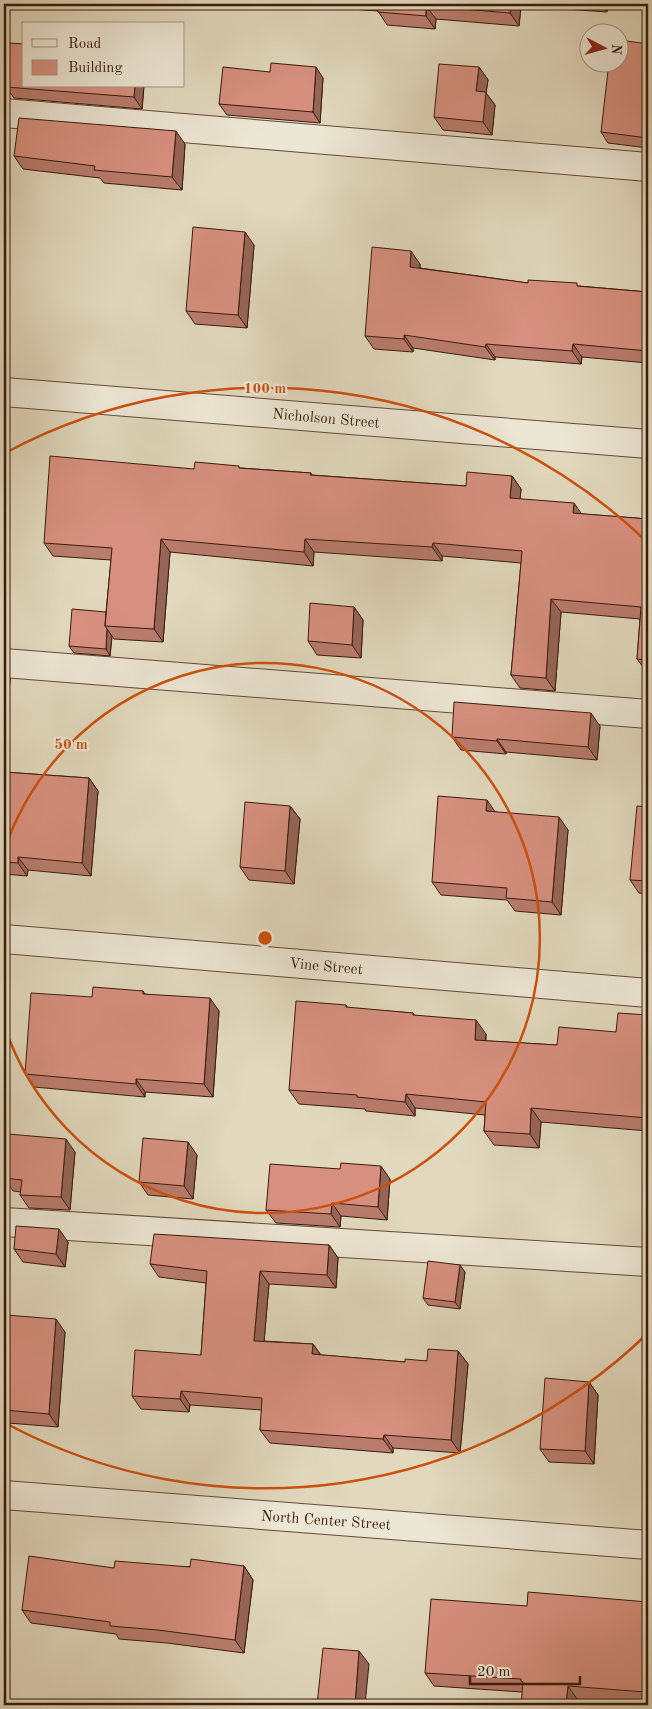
<svg xmlns="http://www.w3.org/2000/svg" width="652" height="1709" font-family="'Old Standard TT',serif">
<rect width="100%" height="100%" fill="#e1d8bd"/>
<filter id="stains"><feTurbulence type="fractalNoise" baseFrequency=".004" numOctaves="4"/><feColorMatrix values="0 0 0 0 .2 0 0 0 0 .09 0 0 0 0 .02 0 0 0 .5 -.17"/></filter>
<radialGradient id="worn" r=".72"><stop offset=".6" stop-color="#630" stop-opacity="0"/><stop offset="1" stop-color="#630" stop-opacity=".3"/></radialGradient>
<g fill="none" stroke-linecap="round" stroke-linejoin="round">
<!-- minor casing -->
<g stroke="#644a38" stroke-width="30">
<path id="minor" d="M4 113 648 167
M4 392 648 444
M4 663 648 714
M4 939 648 993
M4 1222 648 1262
M4 1495 648 1545"/>
</g>
<!-- minor -->
<use href="#minor" stroke="#ece6d4" stroke-width="28"/>
</g>
<!-- wall -->
<path fill="#b97c6d" stroke="#3b1a0b" d="M295 4H607V12L521 6 519 26 436 19 435 29 387 25 378 11 296 5Z
M648 44V148L608 143 601 132Z
M479 67 488 80 486 93 495 105 492 135 443 130 434 117Z
M323 78 320 123 227 115 219 104Z
M144 86 142 109 14 98 6 87Z
M185 144 182 190 104 183 100 178 23 169 14 156Z
M254 245 247 328 195 324 186 311Z
M420 264V268L528 283 579 286 648 292V363L582 357 581 364 495 357V360L413 348V352L374 349 365 336Z
M241 468 311 473 312 475 466 486 512 476 521 489 520 499 581 514 648 519V672H647L637 659 640 619 561 612 555 691 520 688 511 675 521 563 442 556V561L314 552 313 566 170 552 163 642 114 639 112 636 110 656 74 653 69 646 106 612 111 560 53 556 44 543 194 469Z
M354 607 363 620 361 658 317 655 308 641Z
M4 670 10 679 8 710H4Z
M600 726 597 760 506 752V754L461 750 452 737Z
M4 772 89 778 98 791 91 876 28 870 27 876 4 874Z
M290 806 300 819 294 884 249 880 240 867Z
M648 807V894L639 893 630 880Z
M496 812 568 830 561 915 515 911 507 900 441 895 432 882Z
M143 991 145 994 219 1011 213 1097 145 1092V1097L34 1087 25 1074 92 997Z
M346 1005 348 1008 413 1013 414 1015 486 1034V1041L557 1045 616 1032 648 1015V1131L541 1122 539 1148 494 1145 484 1131 485 1115 415 1108V1116L366 1111 365 1109 299 1104 289 1090Z
M75 1152 70 1210 29 1208 20 1195 21 1192 13 1191 4 1178Z
M197 1155 193 1199 148 1195 139 1182Z
M390 1179 387 1220 341 1216 340 1227 276 1223 266 1210Z
M68 1242 65 1267 23 1262 14 1249Z
M329 1245 338 1258 336 1288 269 1284 264 1341 313 1344 321 1355 405 1362 427 1361 458 1351 468 1364 460 1453 393 1448V1453L270 1443 260 1430 262 1410 190 1405 189 1412 141 1409 132 1396 201 1355 206 1283 159 1277 150 1264Z
M465 1272 460 1309 428 1305 423 1298Z
M65 1332 58 1427 8 1423 4 1417V1344Z
M589 1382 598 1395 594 1464 549 1462 540 1449Z
M244 1566 253 1580 244 1653 167 1643 119 1639 116 1634 31 1623 22 1610 114 1568Z
M648 1602V1705L577 1699 522 1692 434 1686 425 1673 527 1606Z"/>
<!-- shaded-wall -->
<path fill="#966559" stroke="#3b1a0b" d="M511 4H519L521 6 519 26 510 13Z
M601 4H607V12Z
M426 6 436 19 435 29 426 16Z
M316 67 323 78 320 123 313 112Z
M479 67 488 80 486 93 495 105 492 135 483 122 476 91Z
M648 75V96L646 93Z
M135 86H144L142 109 134 97Z
M176 131 185 144 182 190 172 177Z
M245 232 254 245 247 328 238 315Z
M411 251 420 264 419 280 410 267Z
M404 335 413 348V352L404 339Z
M486 344 495 357V360L485 347Z
M573 344 582 357 581 364 572 351Z
M512 476 521 489 519 511 510 498Z
M574 503 583 516 573 513Z
M161 539 170 552 163 642 154 629Z
M305 539 314 552 313 566 304 552Z
M433 543 442 556V561L432 547Z
M551 599 561 612 555 691 546 678Z
M354 607 363 620 361 658 352 645Z
M107 629 112 636 110 656 106 649Z
M4 670 10 679 8 710 4 704Z
M591 713 600 726 597 760 588 747Z
M497 739 506 752V754L497 741Z
M89 778 98 791 91 876 82 863Z
M487 800 496 813 486 811Z
M290 806 300 819 294 884 285 871Z
M559 817 568 830 561 915 552 902Z
M18 857 28 870 27 876 18 863Z
M210 998 219 1011 213 1097 204 1084Z
M476 1020 486 1034 484 1054 475 1040Z
M136 1079 145 1092V1097L136 1084Z
M406 1094 415 1108V1116L405 1102Z
M531 1108 541 1122 539 1148 530 1134Z
M66 1139 75 1152 70 1210 61 1197Z
M188 1142 197 1155 193 1199 184 1186Z
M381 1166 390 1179 387 1220 378 1207Z
M332 1203 341 1216 340 1227 331 1214Z
M59 1229 68 1242 65 1267 56 1254Z
M329 1245 338 1258 336 1288 327 1275Z
M460 1265 465 1272 460 1309 455 1302Z
M260 1271 269 1284 263 1354 254 1341Z
M56 1319 65 1332 58 1427 49 1414Z
M313 1344 322 1357 312 1354Z
M458 1351 468 1364 460 1453 451 1440Z
M589 1382 598 1395 594 1464 585 1451Z
M181 1391 190 1405 189 1412 180 1399Z
M384 1435 393 1448V1453L383 1439Z
M244 1566 253 1580 244 1653 235 1640Z
M359 1651 369 1664 365 1705H355Z
M646 1685 648 1688V1696L645 1692Z
M568 1686 577 1699V1705H566Z"/>
<!-- building -->
<path fill="#d7907f" stroke="#3b1a0b" d="M378 4H511L510 13 426 6V16L378 12Z
M620 40 648 44V75L646 93H648V138L601 132 609 62H620Z
M10 43 24 44V86H135L134 97 6 87Z
M271 63 316 67 313 112 219 104 223 67 270 72Z
M439 64 479 67 476 91 486 92 483 122 434 117Z
M19 118 176 131 172 177 94 170 95 166 14 156Z
M193 227 245 232 238 315 186 311Z
M372 247 411 251 410 267 528 283V280L577 283V286L648 292V351L573 344 572 351 486 344 485 347 404 335V339L365 336Z
M50 456 194 469 195 462 239 466V468L311 473 310 475 466 486 467 472 512 476 510 498 574 503 573 513 648 519V660L637 659 641 607 551 599 546 678 511 675 522 551 433 543 432 547 305 539 304 552 161 539 154 629 105 626 112 548 44 543Z
M310 603 354 607 352 645 308 641Z
M72 609 106 612 105 626 107 629 106 649 69 646Z
M454 702 591 713 588 747 497 739V741L452 737Z
M4 772 89 778 82 863 18 857V863L4 862Z
M438 796 487 800 486 811 559 817 552 902 506 898 507 888 432 882Z
M245 802 290 806 285 871 240 867Z
M637 806 648 807V881L630 880Z
M93 987 143 991V994L210 998 204 1084 136 1079V1084L25 1074 31 993 92 997Z
M296 1001 346 1005V1007L413 1013V1015L476 1020 475 1040 557 1045 559 1027 616 1032 618 1013 648 1015V1118L531 1108 530 1134 484 1131 486 1102 406 1094 405 1102 357 1097V1095L289 1090Z
M8 1134 66 1139 61 1197 20 1195 22 1180 4 1178Z
M143 1138 188 1142 184 1186 139 1182Z
M341 1163 381 1166 378 1207 332 1203 331 1214 266 1210 270 1164 340 1169Z
M16 1226 59 1229 56 1254 14 1249Z
M154 1234 329 1245 327 1275 260 1271 254 1341 313 1344 312 1354 405 1362V1359L427 1361 428 1349 458 1351 451 1440 384 1435 383 1439 260 1430 262 1398 181 1391 180 1399 132 1396 135 1350 201 1355 207 1271 150 1264Z
M428 1261 460 1265 455 1302 423 1298Z
M6 1315 56 1319 49 1414 4 1410V1344Z
M545 1378 589 1382 585 1451 540 1449Z
M29 1556 114 1568 115 1561 190 1567 191 1559 244 1566 235 1640 158 1630 110 1626V1622L22 1610Z
M528 1592 648 1602V1685H646L645 1692 568 1686 566 1705H521L523 1682 521 1681V1679L425 1673 431 1599 527 1606Z
M323 1648 359 1651 355 1705H317Z"/>
<!-- distance rings -->
<g fill="none" stroke="#ce500c" stroke-width="2.5">
<path d="M4 851A275 275 0 1 1 4 1025"/>
<path d="M647 1334A550 550 0 0 1 7 1424M7 452A550 550 0 0 1 647 542"/>
</g>
<g text-anchor="middle" stroke-width="4.5" stroke-linejoin="round" paint-order="stroke">
<!-- street labels -->
<g font-size="15" fill="#3b1a0b" stroke="#ece6d4">
<text transform="translate(326 418) rotate(5)" y="5">Nicholson Street</text>
<text transform="translate(326 966) rotate(5)" y="5">Vine Street</text>
<text transform="translate(326 1520) rotate(4)" y="5">North Center Street</text>
</g>
</g>
<circle cx="265" cy="938" r="8" fill="#ce500c" stroke="#ece6d4" stroke-width="2.5"/>
<g font-size="15" text-anchor="middle" font-weight="bold" fill="#ce500c" stroke="#ece6d4" stroke-width="4.5" stroke-linejoin="round" paint-order="stroke">
<text x="265" y="393">100 m</text>
<text x="71" y="749">50 m</text>
</g>
<!-- margin -->
<rect width="652" height="1709" fill="none" stroke="#e1d8bd" stroke-width="20"/>
<rect x="5" y="5" width="642" height="1699" fill="none" stroke="#3b1a0b" stroke-width="2.5"/>
<rect x="10" y="10" width="632" height="1689" fill="none" stroke="#3b1a0b"/>
<!-- legend -->
<rect x="22" y="22" width="162" height="65" fill="#ece6d4" stroke="#a59484"/>
<rect x="32" y="39" width="25" height="8" fill="#ece6d4" stroke="#a59484"/>
<text x="68" y="48" font-size="15" fill="#3b1a0b">Road</text>
<rect x="32" y="60" width="25" height="15" fill="#d7907f" stroke="#a59484"/>
<text x="68" y="72" font-size="15" fill="#3b1a0b">Building</text>
<!-- north arrow -->
<g transform="translate(604 48) rotate(96)"><circle r="24" fill="#ece6d4" stroke="#a59484"/>
<path d="M0-4L9 19L0 12L-9 19Z" fill="#8f2418"/>
<text y="-8" font-size="14" font-weight="bold" text-anchor="middle" fill="#3b1a0b">N</text>
</g>
<!-- scale -->
<path d="M470 1676v8h110v-8" fill="none" stroke="#3b1a0b" stroke-width="2.5"/>
<text x="477" y="1676" font-size="15" fill="#3b1a0b" stroke="#ece6d4" stroke-width="4" paint-order="stroke">20 m</text>
<rect width="100%" height="100%" filter="url(#stains)"/>
<rect width="100%" height="100%" fill="url(#worn)"/>
</svg>
